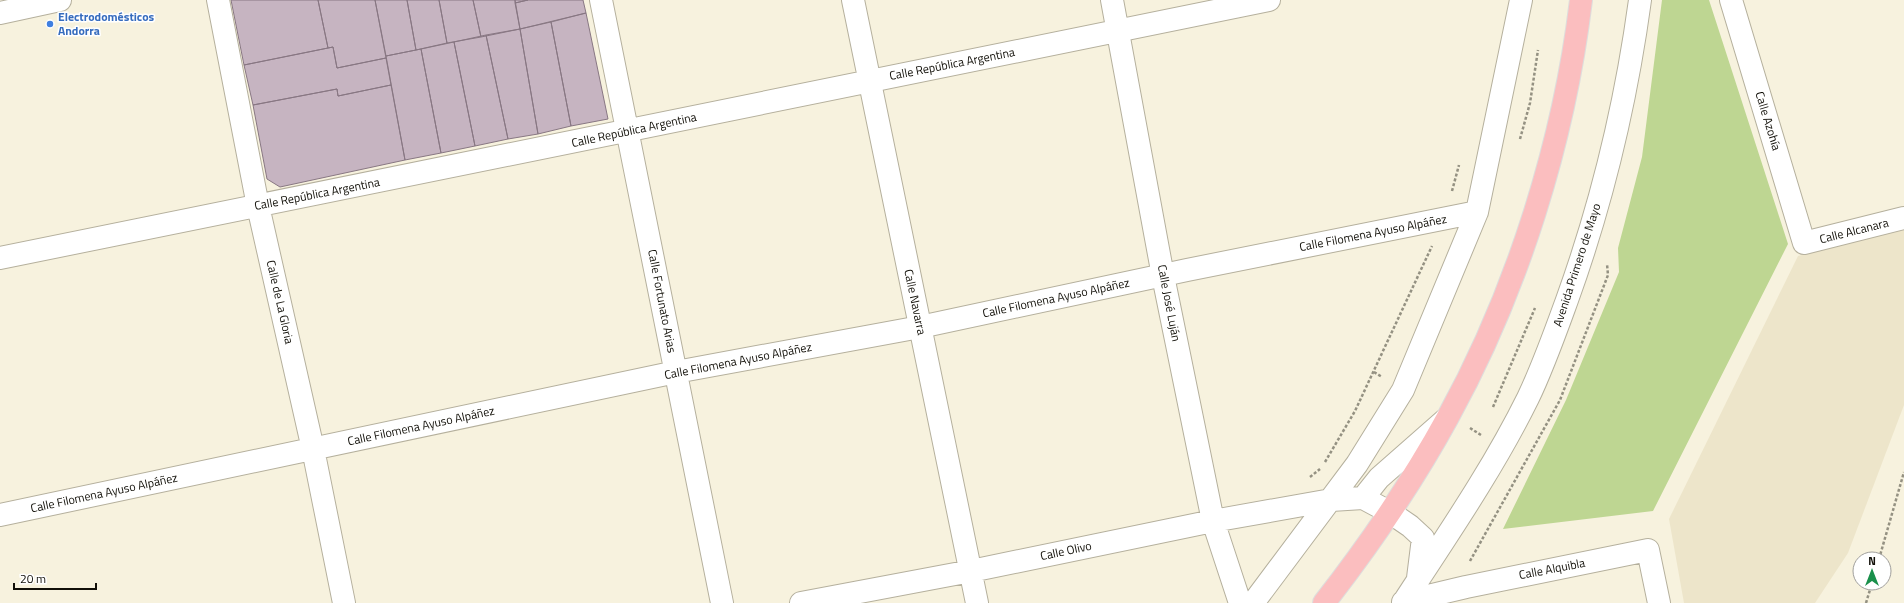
<svg xmlns="http://www.w3.org/2000/svg" width="1904" height="603" font-family="'Titillium Web',sans-serif">
<rect width="100%" height="100%" fill="#f7f2de"/>
<!-- built -->
<path fill="#ede5ca" d="M1904 230V405L1848 553 1815 603H1684L1669 519 1798 256Z"/>
<!-- green -->
<path fill="#bed692" d="M1662 0H1709L1788 244 1653 511 1503 529 1566 400 1619 272 1618 248 1642 157Z"/>
<!-- building -->
<path fill="#c6b4c1" stroke="#887783" d="M231 0H318L328 48 244 65Z
M318 0H375L386 58 337 68 333 47 328 48Z
M375 0H407L416 50 386 56Z
M407 0H439L447 43 416 50Z
M439 0H473L481 37 447 43Z
M473 0H515L520 29 481 37Z
M515 0H528L515 3Z
M528 0H583L586 13 520 29 515 3Z
M586 13 608 119 571 126 551 22Z
M551 22 571 126 538 134 520 29Z
M520 29 538 134 508 139 486 35Z
M486 35 508 139 475 146 454 42Z
M454 42 475 146 441 153 421 49Z
M333 47 337 68 386 58 391 85 338 96 337 89 253 105 244 65Z
M421 49 441 153 405 160 386 56Z
M391 85 405 160 280 187 267 179 253 105 337 89 338 96Z"/>
<g fill="none" stroke-linecap="round" stroke-linejoin="round">
<!-- minor casing -->
<g stroke="#b5b09d" stroke-width="24">
<path id="minor" d="M218 0 258 206 313 449 344 603
M601 0 722 603
M853 0 977 603
M1112 0 1163 276 1213 521 1240 603
M1731 0 1804 243 1904 218
M0 13 60 0
M0 258 1269 0
M1363 498 1379 478 1445 420
M0 515 676 372 920 327 1187 270 1477 212
M1403 602 1466 587 1648 550 1659 603
M801 603 971 571 1213 521 1331 500 1363 498 1391 513 1410 526 1423 538 1418 578
M1253 603 1357 464 1403 390 1477 212 1521 0
M1403 603C1446 537 1493 469 1528 398 1543 367 1555 333 1567 300 1602 203 1626 103 1640 0"/>
</g>
<!-- primary casing -->
<g stroke="#dedddc" stroke-width="24">
<path id="primary" d="M1324 603C1370 544 1412 483 1448 417 1517 292 1564 142 1581 0"/>
</g>
<!-- path -->
<path stroke="#949182" stroke-width="2.5" stroke-dasharray="3 2" stroke-linecap="butt" d="M1520 139 1530 103 1538 50
M1452 191 1459 165
M1374 372 1382 377
M1493 407 1535 308
M1470 428 1481 435
M1325 462 1355 411 1432 246
M1310 477 1320 469
M1879 559 1904 472
M1470 561 1560 400 1608 275 1607 264
M1866 603 1872 583"/>
<!-- minor -->
<use href="#minor" stroke="#fff" stroke-width="22"/>
<!-- primary -->
<use href="#primary" stroke="#fbbebf" stroke-width="22"/>
</g>
<!-- markers -->
<circle fill="#3f7fe0" stroke="#fff" stroke-width="1.5" cx="50" cy="24" r="4"/>
<g text-anchor="middle" stroke-width="3" stroke-linejoin="round" paint-order="stroke">
<!-- shop labels -->
<g font-size="12" font-weight="bold" fill="#366cbe" stroke="#fff" text-anchor="start">
<text x="58" y="21">Electrodomésticos<tspan x="58" dy="14">Andorra</tspan></text>
</g>
<!-- street labels -->
<g font-size="12" fill="#110f08" stroke="#fff">
<text transform="translate(952 64) rotate(-11)" y="4">Calle República Argentina</text>
<text transform="translate(1768 121) rotate(73)" y="4">Calle Azohía</text>
<text transform="translate(634 130) rotate(-12)" y="4">Calle República Argentina</text>
<text transform="translate(317 194) rotate(-11)" y="4">Calle República Argentina</text>
<text transform="translate(1854 231) rotate(-14)" y="4">Calle Alcanara</text>
<text transform="translate(1373 233) rotate(-11)" y="4">Calle Filomena Ayuso Alpáñez</text>
<text transform="translate(1577 265) rotate(-72)" y="4">Avenida Primero de Mayo</text>
<text transform="translate(1056 298) rotate(-12)" y="4">Calle Filomena Ayuso Alpáñez</text>
<text transform="translate(662 301) rotate(79)" y="4">Calle Fortunato Arias</text>
<text transform="translate(280 302) rotate(77)" y="4">Calle de La Gloria</text>
<text transform="translate(915 302) rotate(78)" y="4">Calle Navarra</text>
<text transform="translate(1169 303) rotate(79)" y="4">Calle José Luján</text>
<text transform="translate(738 361) rotate(-11)" y="4">Calle Filomena Ayuso Alpáñez</text>
<text transform="translate(421 426) rotate(-12)" y="4">Calle Filomena Ayuso Alpáñez</text>
<text transform="translate(104 493) rotate(-12)" y="4">Calle Filomena Ayuso Alpáñez</text>
<text transform="translate(1066 551) rotate(-12)" y="4">Calle Olivo</text>
<text transform="translate(1552 569) rotate(-11)" y="4">Calle Alquibla</text>
</g>
</g>
<!-- north arrow -->
<g transform="translate(1872 571)"><circle r="19" fill="#ffffff" stroke="#a09f9c"/>
<path d="M0-3L7 15L0 10L-7 15Z" fill="#1a904b"/>
<text y="-6" font-size="11" font-weight="bold" text-anchor="middle" fill="#110f08">N</text>
</g>
<!-- scale -->
<path d="M14 583v6h82v-6" fill="none" stroke="#110f08" stroke-width="2"/>
<text x="20" y="583" font-size="12" fill="#110f08" stroke="#ffffff" stroke-width="3" paint-order="stroke">20 m</text>
</svg>
